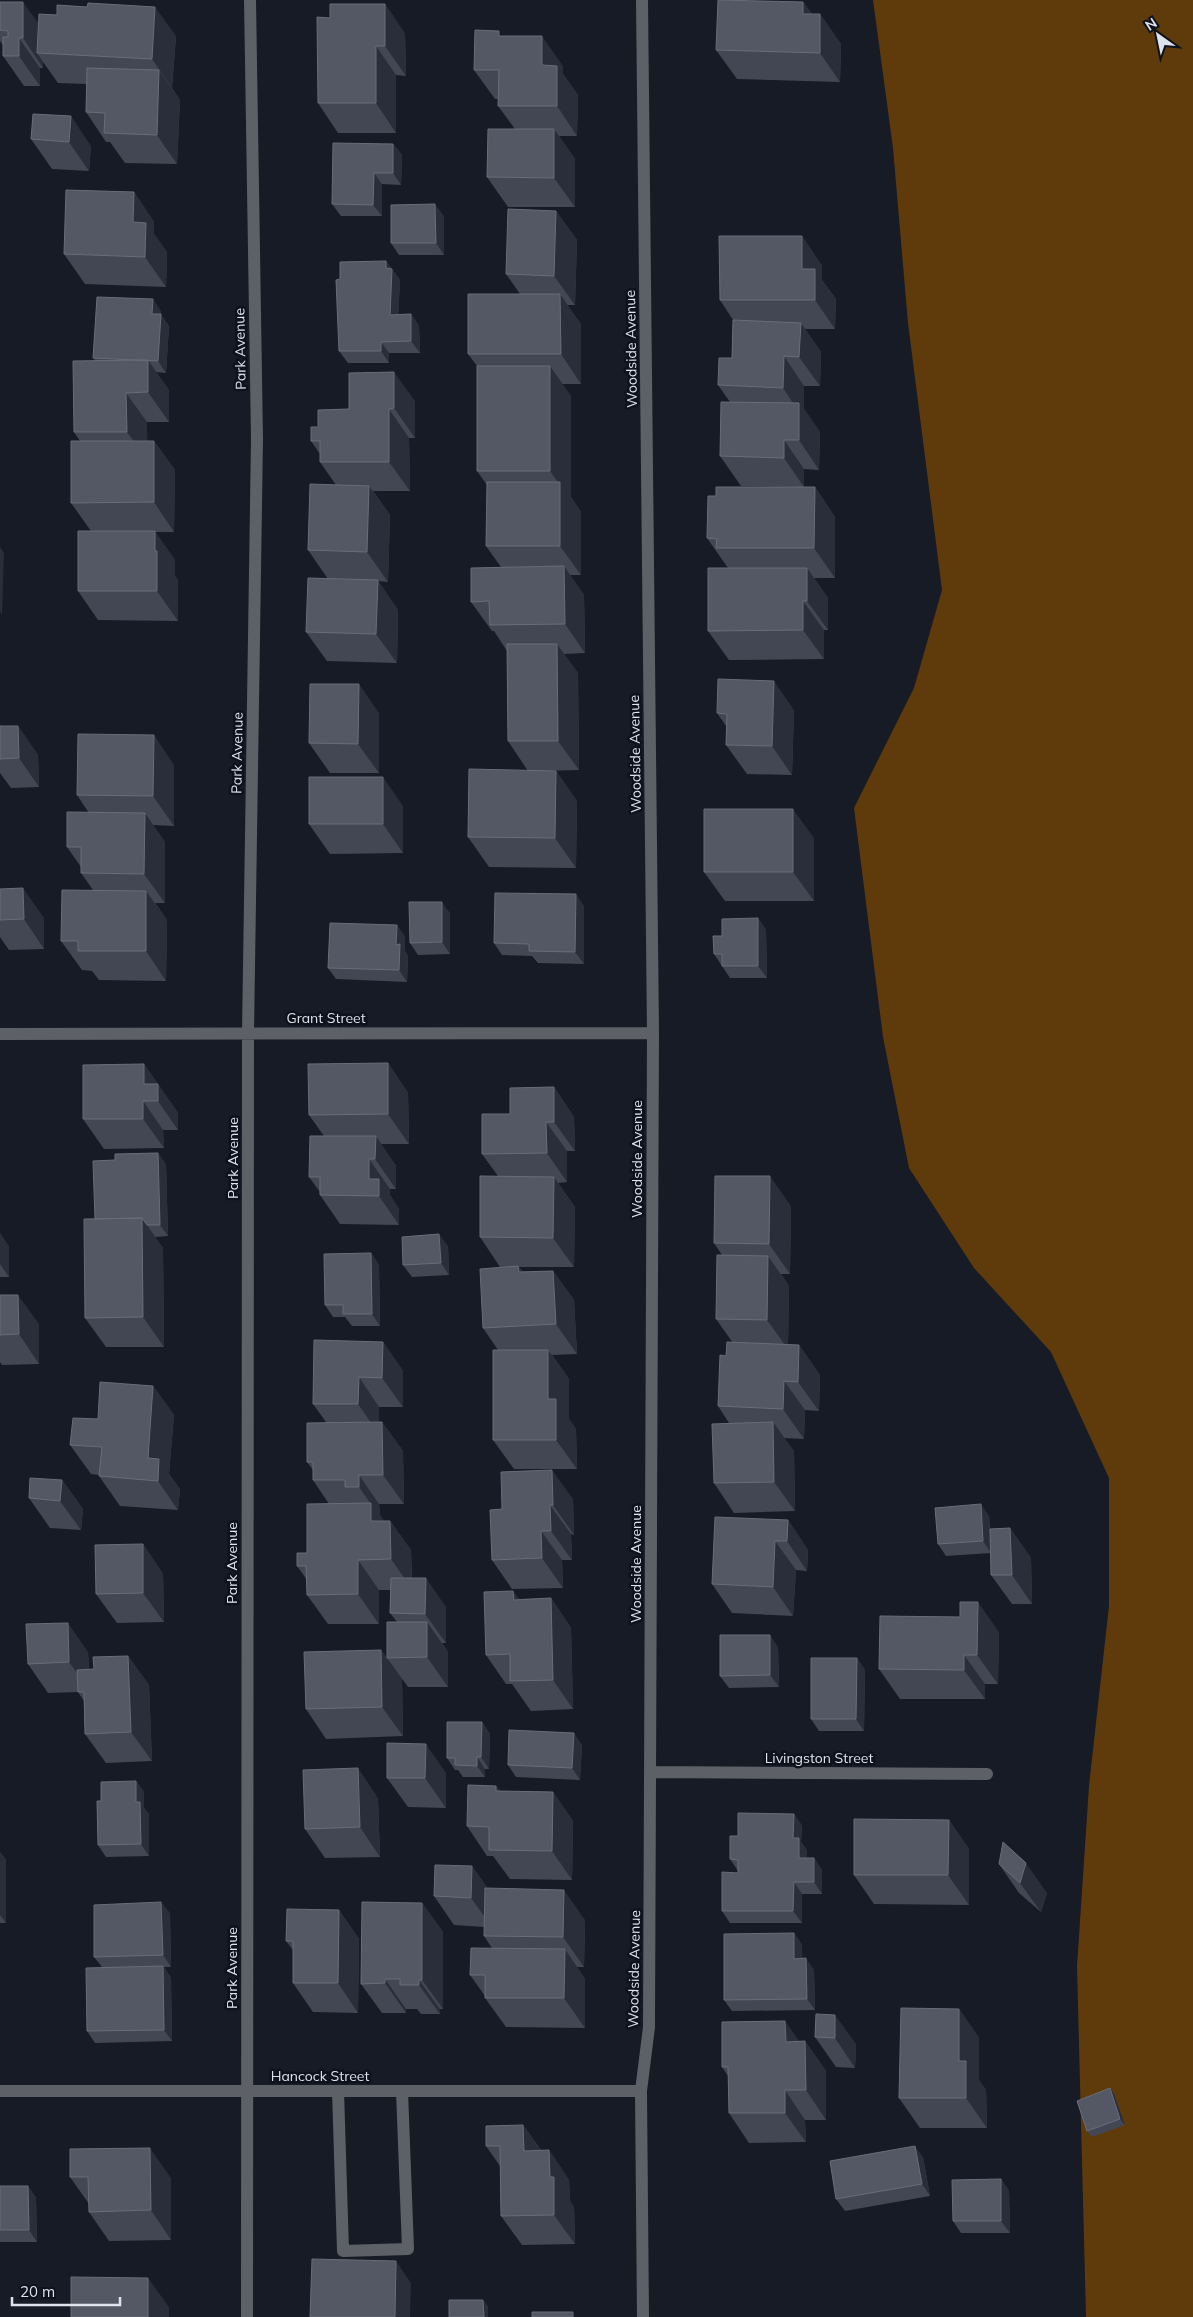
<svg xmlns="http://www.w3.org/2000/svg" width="1193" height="2317" font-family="Mulish,sans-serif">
<rect width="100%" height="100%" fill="#161b26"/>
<!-- forest -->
<path fill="#5f3b0c" d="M873 0H1193V2317H1086L1077 1966 1089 1786 1109 1606V1478L1051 1352 974 1268 909 1168 883 1037 854 808 914 688 942 590 908 323 893 148Z"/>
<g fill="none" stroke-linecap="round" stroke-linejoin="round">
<!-- service -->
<path stroke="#5d6066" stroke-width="12" d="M338 2091 343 2251 408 2249 402 2091"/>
<!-- minor -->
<path stroke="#5d6066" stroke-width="12" d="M642 0 653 1033 649 2027 641 2091 643 2317
M0 1034 653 1033
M650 1772 987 1774
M0 2091H641
M247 2317 248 1033 257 439 250 0"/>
</g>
<!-- wall -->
<path fill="#424753" d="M0 2 39 24 176 36 172 88 180 100 177 164 125 163 110 142H106L86 112V84L58 83 43 62V68H40V86H24L3 56V45L0 41Z
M803 2 812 14H820L841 44 840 82 737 79 716 50Z
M385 4 405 34 406 76 396 75V133H338L318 103 330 18Z
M503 36 563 66V74L578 95 577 136H559L575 159V207H508L487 177 515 129 498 106V99H495L474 70Z
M33 114 91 146 89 171 52 169 31 139Z
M393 144 402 155 401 185 382 184V216H341L332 204Z
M134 192 154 222V234L167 252 166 287 85 284 64 254Z
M556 211 577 240 575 305H567L581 324V384H562L571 396V497L581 512V575H570L584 595 585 653 564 654 578 673 579 770 540 771H556L577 801 576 868 489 867 468 837 528 771 508 741 507 651 494 631H492L471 602 501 567 486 546 487 485 477 471V366L468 354 520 294 506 274Z
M444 216V255H399L391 243Z
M802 236 822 266V280L836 299 835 329H805L821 352 820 386H804V409L820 432 819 470 804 469V487H815L835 517V578H814L828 598V630H824V659L729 660 708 631 731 568H728L707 538 716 496 804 487 741 486 720 456 730 402 718 385 732 358 733 320 720 300Z
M386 261 400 280 398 315 411 314 419 326 420 353H389V363H348L339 351 340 279Z
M161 311V315L169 326 166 373 156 372 169 390V422H147V441H154L175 470 174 532H155L175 560V576L178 580V621L98 620 78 591 91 531 71 503 80 441 74 432 96 361 93 358Z
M415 401V438H409L410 491H373L390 515 388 582 378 581 398 610 397 663 327 661 306 632 328 579 308 550 336 485 320 462V454L311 441 318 427 349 409Z
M794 710 792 775 747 774 726 745V726L717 713Z
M379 713V773H330L309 743Z
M0 726H18L38 755 39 787 11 788 0 773Z
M174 765V826L153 825 165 842V903H155L167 920 166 981 99 980 92 971 82 970 61 941 93 890 81 873V867L67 847 89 813 77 795Z
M403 806V853L330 854 309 824Z
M814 838V901H725L704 872Z
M0 889 44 918V949L9 950 0 937Z
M584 906V964L538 963 532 956 502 955 494 943Z
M450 913V954L418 955 410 943Z
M758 918 766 930 767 978H730L714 954 722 936Z
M405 936V951L408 956 407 982 336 979 328 968Z
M388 1063 408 1093 409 1144H381L396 1166V1189H390V1195L399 1209V1225L340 1224 320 1195V1192L309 1177 324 1136 309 1115Z
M144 1064 178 1113V1130H163L164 1148 104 1149 83 1119Z
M554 1087 574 1117 575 1151H567V1182L558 1183 575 1207 574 1267H519L523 1272 553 1271 574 1300 577 1354 552 1355 569 1379V1419L576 1429 577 1469H514L493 1440 498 1350 483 1328 507 1267H500L480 1237 498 1176 482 1154 510 1114Z
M166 1164 168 1236 155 1237 163 1248 164 1347H106L85 1318 95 1219Z
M791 1206 790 1274H781L789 1286 788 1345H799L820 1375 819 1411 805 1410 804 1439 784 1438 794 1451 795 1511 734 1513 714 1483 729 1423 718 1406 726 1356 733 1343 716 1319 722 1255 714 1243Z
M0 1233 9 1247V1277H0Z
M448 1246 449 1275 412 1277 403 1265Z
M371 1253 379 1265 380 1326H352L345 1317H333L325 1305Z
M0 1295 39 1324V1364L2 1365 0 1362Z
M383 1342 403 1371V1407H379V1422H382L403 1451 404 1504H379L380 1515 384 1521H390L411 1550 412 1578 446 1607V1643H442L448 1652V1687H408L387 1658 397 1622 390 1613V1590H379V1624H328L307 1595V1580L297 1566 307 1553 329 1504 313 1480V1470L307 1462 326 1422 313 1404Z
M153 1386 174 1415 169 1474 180 1489 178 1510 120 1506 99 1476V1475L91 1474 70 1445 98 1419Z
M62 1480 83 1509 81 1530 50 1528 29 1498Z
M573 1499 574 1535 571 1534 572 1560H562L563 1588 512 1589 492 1560 502 1509Z
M989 1516 990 1529 1010 1528 1031 1558 1032 1604H1012L991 1575V1553L946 1556 938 1544Z
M788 1520 808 1550 807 1571 796 1570 793 1616 732 1613 712 1584Z
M143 1544 163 1574 164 1622 117 1623 96 1594Z
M513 1591 519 1599 551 1598 571 1628 573 1709 531 1711 512 1684H506L486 1655Z
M999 1632 998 1684H985V1699H900L879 1669Z
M778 1647 779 1687 729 1688 720 1676Z
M381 1650 402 1679 403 1736 326 1739 306 1709Z
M88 1652 89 1670 94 1669 128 1656 149 1685 152 1761 106 1763 85 1734 84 1701 78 1692 48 1693 28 1664Z
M857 1658 865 1670 864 1731H819L811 1719Z
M482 1722 490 1734 489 1769H485V1777H463L458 1770H455L447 1758Z
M582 1745 580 1780 516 1777 508 1765Z
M446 1773V1808L408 1807 387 1778Z
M136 1781 144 1792V1808L149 1814V1856L106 1857 98 1845 101 1801Z
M496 1786 500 1791 553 1792 573 1821 572 1880 510 1879 493 1856H487L467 1826Z
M378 1798 380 1857 325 1858 305 1829Z
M794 1814 802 1826 801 1842 807 1850V1858H814L822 1870V1894H802V1923H730L722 1911 738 1873V1871L730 1859 738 1836Z
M949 1820 969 1849V1905L874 1904 854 1875Z
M0 1852 6 1860V1923H0Z
M999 1864 1047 1893 1041 1912 1019 1893Z
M472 1866 488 1889 585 1920 584 1967H577L585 1979V2028L506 2027 485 1998V1996L470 1975 492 1948 484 1936V1927L454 1925 434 1896Z
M422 1903 443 1932V2009H440V2014H421L417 2009H406V2013H382L361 1984Z
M339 1910 359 1939 358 2013 313 2012 293 1983V1950L286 1941Z
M170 1913 171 1967H164L171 1978 172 2041 95 2043 87 2031 102 1967 94 1957Z
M794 1933 802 1945V1959L814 1970 815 2010 732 2011 724 2000Z
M959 2009 979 2038V2080L986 2090 987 2128H920L899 2098Z
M816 2014 856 2044 855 2068 836 2067 815 2037Z
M800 2041H805L826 2071V2120H805L806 2142 749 2143 729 2113 728 2076 722 2067Z
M1110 2088 1114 2094 1125 2125 1092 2137 1087 2131Z
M523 2125 541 2150H549L569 2180 570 2201 574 2207 575 2244 522 2245 501 2216 500 2166 486 2146Z
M70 2149 171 2178V2240L109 2241 89 2212V2204L70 2177Z
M923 2157 930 2196 845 2211 836 2199Z
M1001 2179 1009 2191 1010 2233H961L953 2221Z
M0 2186H28L36 2198 37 2242H0Z"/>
<!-- shaded-wall -->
<path fill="#292e3a" d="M23 2 44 31 37 53 43 62V68L23 38Z
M803 2 820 26V14L841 44 840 82 820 53 803 14Z
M385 4 405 34 406 76 385 46Z
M155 7 176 36 172 88 152 59Z
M542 36 563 66V74L578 95 577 136 557 106 542 65Z
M19 38 40 68V86L19 56Z
M376 46 396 75V133L376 103Z
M159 70 180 100 177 164 157 135Z
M71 116 91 146 89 171 69 142Z
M554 129 575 159V207L554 178Z
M393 144 402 155 401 185 393 173Z
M374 173 382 184V216L373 205Z
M134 192 154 222V234L167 252 166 287 145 257 133 222Z
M435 204 444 216V255L436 243Z
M556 211 577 240 575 305 554 276Z
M802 236 822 266V280L836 299 835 329 815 300 802 269Z
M386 261 392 270V269L400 280 398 326 390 315Z
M560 294 581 324V384L561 354Z
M153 299 161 311V315L169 326 166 373 158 361 152 314Z
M411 314 419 326 420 353 411 341Z
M801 323 821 352 820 386 799 357Z
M381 342 389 353V363L381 351Z
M784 356 804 386V409L820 432 819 470 799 440V412L783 388Z
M148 360 169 390V422L148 392Z
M550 366 571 396V497L581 512V575L560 546V485L550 471Z
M394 372 415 401V438L394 408Z
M126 393 147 422 148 461 127 432Z
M389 409 409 438 410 491 389 462Z
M784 440 804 469V487L784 458Z
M154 441 175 470 174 532 154 502Z
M369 486 390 515 388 582 367 552Z
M815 487 835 517V578L814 548Z
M155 531 175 560V576L178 580V621L157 591 155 551Z
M0 547 4 553 2 615 0 611Z
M564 566 584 595 585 653 565 624Z
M807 568 828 598V630L807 601Z
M378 580 398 610 397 663 376 634Z
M803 601 824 630V659L803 630Z
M557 644 578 673 579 770 558 741Z
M774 681 794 710 792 775 772 746Z
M359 684 379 713V773L358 744Z
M18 726 38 755 39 787 19 758Z
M154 735 174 765V826L153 796Z
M556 771 577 801 576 868 555 838Z
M383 777 403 806V853L383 824Z
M793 809 814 838V901L793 872Z
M145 813 165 842V903L144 874Z
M23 888 44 918V949L24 919Z
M146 891 167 920 166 981 146 951Z
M576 894 584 906V964L575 952Z
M442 902 450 913V954L442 942Z
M758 918 766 930 767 978 758 966Z
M397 925 405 936V951L408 956 407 982 399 970 396 945Z
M388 1063 408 1093 409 1144 388 1114Z
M144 1064 178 1113V1130L158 1101 144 1084Z
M554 1087 574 1117 575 1151 554 1122Z
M143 1101 163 1130 164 1148 143 1119Z
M546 1122 567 1151V1182L547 1153Z
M376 1136 396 1166V1189L375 1159Z
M158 1153 166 1164 168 1236 160 1225Z
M369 1159 390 1189V1195L399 1209V1225L379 1196 369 1179Z
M770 1176 791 1206 790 1274 769 1244Z
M554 1177 575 1207 574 1267 553 1238Z
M142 1218 163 1248 164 1347 143 1317Z
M0 1233 9 1247V1277L0 1264Z
M439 1234 448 1246 449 1275 441 1263Z
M371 1253 379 1265 380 1326 372 1314Z
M768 1256 789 1286 788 1349 767 1320Z
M518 1266 539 1296 519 1272Z
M553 1271 574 1300 577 1354 556 1324Z
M18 1295 39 1324V1364L19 1334Z
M383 1342 403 1371V1407L382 1378Z
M799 1345 820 1375 819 1411 798 1382Z
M548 1350 569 1379V1419L576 1429 577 1469 556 1440 548 1399Z
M359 1377 379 1407V1434L358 1404Z
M784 1381 805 1410 804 1439 783 1409Z
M153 1386 174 1415 169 1474 180 1489 178 1510 158 1481 148 1458Z
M382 1422 403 1451 404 1504 383 1475Z
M773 1422 794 1451 795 1511 774 1482Z
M552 1470 573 1499 574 1535 553 1505Z
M359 1475 379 1504 380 1515 391 1531 390 1521 411 1550 412 1589 391 1559 371 1521V1504L359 1487Z
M62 1480 83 1509 81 1530 60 1501Z
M981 1504 989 1516 991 1553 983 1541Z
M550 1505 571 1534 572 1560 551 1531Z
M788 1520 808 1550 807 1571 787 1541Z
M1010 1528 1031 1558 1032 1604 1012 1575Z
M541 1531 562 1560 563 1588 542 1558Z
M775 1541 796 1570 793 1616 773 1587Z
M143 1544 163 1574 164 1622 143 1593Z
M358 1560 379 1590V1624L358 1594Z
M426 1578 446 1607V1643L425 1614Z
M513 1591 534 1621 514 1600Z
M551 1598 571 1628 573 1709 553 1680Z
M978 1602 999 1632 998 1684 977 1655Z
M427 1622 448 1652V1687L427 1657Z
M68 1623 88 1652 90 1691 69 1662Z
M770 1635 778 1647 779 1687 770 1675Z
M381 1650 402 1679 403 1736 382 1707Z
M964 1655 985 1684V1699L964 1670Z
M128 1656 149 1685 152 1761 131 1732Z
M857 1658 865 1670 864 1731 856 1719Z
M482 1722 490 1734 489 1769 481 1757Z
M574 1733 582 1745 580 1780 572 1768Z
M426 1744 446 1773V1808L425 1778Z
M477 1757 485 1769V1777L477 1766Z
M358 1768 378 1798 380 1857 360 1827Z
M136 1781 144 1792V1808L149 1814V1856L141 1844 136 1802Z
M496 1786 516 1815 496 1791Z
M553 1792 573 1821 572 1880 552 1851Z
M794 1814 802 1826 801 1842 807 1850V1870L799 1858 793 1838Z
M949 1820 969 1849V1905L948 1875Z
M0 1852 6 1860V1923L0 1915Z
M814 1858 822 1870V1894L814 1882Z
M1026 1863 1047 1893 1041 1912 1020 1883Z
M472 1866 493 1896 492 1927 471 1898Z
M794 1882 802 1894V1923L793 1911Z
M564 1890 585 1920 584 1967 563 1937Z
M161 1902 170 1913 171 1967 163 1955Z
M422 1903 443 1932V2009L422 1980Z
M339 1910 359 1939 358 2013 338 1983Z
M794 1933 802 1945 803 1971 794 1959Z
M565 1949 585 1979V2028L564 1998Z
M806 1958 814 1970 815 2010 807 1999Z
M163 1966 171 1978 172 2041 164 2030Z
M385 1979 406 2009V2013L385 1983Z
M419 1980 440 2009V2014L419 1985Z
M959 2009 979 2038V2080L986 2090 987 2128 966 2098 959 2061Z
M835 2015 856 2044 855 2068 835 2038Z
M785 2021 805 2049V2041L826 2071V2120L806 2090 786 2042Z
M1110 2088 1114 2094 1125 2125 1120 2119Z
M785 2090 805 2120 806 2142 785 2113Z
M523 2125 544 2155 524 2151Z
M915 2146 923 2157 930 2196 922 2184Z
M150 2148 171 2178V2240L151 2210Z
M549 2150 569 2180 570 2201 574 2207 575 2244 554 2215 550 2177Z
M1001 2179 1009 2191 1010 2233 1001 2221Z
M28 2186 36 2198 37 2242 29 2230Z
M396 2261 411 2283 410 2317H395Z
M148 2278 169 2307V2317H148Z
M483 2300 488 2306V2317H484Z"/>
<!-- building -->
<path fill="#535864" stroke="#696d79" d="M718 0 803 2V14H820V53L716 50Z
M0 2H23V38H19V56H3V37H8V31L0 30Z
M88 3 155 7 152 59 37 53 39 14 57 15V5L87 7Z
M330 4H385V46H376V103H318L317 17 330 18Z
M475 30 499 31V36H542V65L557 66V106H498L499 70H474Z
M87 68 159 70 157 135 104 133 105 113 86 112Z
M33 114 71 116 69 142 31 139Z
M488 129H554V178L487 177Z
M333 143 393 144V173H374L373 205 332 204Z
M66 190 134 192 133 222 146 223 145 257 64 254Z
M435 204 436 243H391V205Z
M508 209 556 211 554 276 506 274Z
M719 236H802V269H815V300H720Z
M386 261V268L392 269 390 315 411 314V341L381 342V351H339L336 280 340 279V262Z
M468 294H560L561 354H468Z
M97 297 153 299 152 314H161L158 361 93 358Z
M733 320 801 323 799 357 784 356 783 388 718 385 719 358H732Z
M148 360V392L126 393 127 432H74L73 361Z
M477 366H550V471H477Z
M394 372V408L389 409V462H320V441H311V427H318V410L349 409V373Z
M721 402 799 403V440H784V458L720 456Z
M71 441H154V502L71 503Z
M487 482H560V546H486Z
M310 484 369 486 367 552 308 550Z
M716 487H815L814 548H716L717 539 707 538 708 496H716Z
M78 531H155V551H157V591H78Z
M564 566 565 624 490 625 489 601 471 602V568Z
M708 568H807V601H803V630L708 631Z
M308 578 378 580 376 634 306 632Z
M507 644H557L558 741H508Z
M718 679 774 681 772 746 726 745 727 714 717 713Z
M310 684H359L358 744 309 743Z
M0 726H18L19 758 0 759Z
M78 734 154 735 153 796 77 795Z
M469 769 556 771 555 838 468 837Z
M309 777H383V824H309Z
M704 809H793V872H704Z
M67 812 145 813 144 874 81 873V847H67Z
M23 888 24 919 0 920V889Z
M62 890 146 891V951H78V941H61Z
M495 893 576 894 575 952 529 951V944L494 943Z
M409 902H442V942L410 943Z
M758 918V966H722V954H714L713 936H722V919Z
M330 923 397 925 396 945 400 944 399 970 328 968Z
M388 1063V1114L309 1115 308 1064Z
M144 1064V1084H158V1101H143V1119H83V1065Z
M554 1087V1122H546L547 1153 482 1154V1114H510V1088Z
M310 1136H376L375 1159H369V1179H379V1196L320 1195V1177H309Z
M158 1153 160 1225H147L142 1218 95 1219 93 1161 115 1160V1154Z
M480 1176 554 1177 553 1238 480 1237Z
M715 1176H770L769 1244 714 1243Z
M142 1218 143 1317 85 1318 84 1219Z
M439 1234 441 1263 403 1265 402 1237Z
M371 1253 372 1314H343V1305H325L324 1254Z
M717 1255 768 1256 767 1320 716 1319Z
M518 1266 519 1272 553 1271 556 1324 483 1328 480 1269Z
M0 1295H18L19 1334 0 1335Z
M314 1340 383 1342 382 1378 359 1377 358 1404H313Z
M727 1342 799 1345 798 1382 784 1381 783 1409 718 1406 720 1355 726 1356Z
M493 1350H548V1399H556V1440H493Z
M100 1382 153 1386 148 1458 159 1459 158 1481 99 1476 102 1447 70 1445 73 1418 98 1419Z
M382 1422 383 1475H359V1487H345V1480H313V1462H307V1423Z
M773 1422 774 1482 714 1483 712 1424Z
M552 1470 553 1505H550L551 1531H541L542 1558 492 1560 490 1510 502 1509 501 1472Z
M30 1478 62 1480 60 1501 29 1498Z
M371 1503V1521H390L391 1559 358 1560V1594L307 1595 306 1566H297V1553H307V1504Z
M981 1504 983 1541 938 1544 935 1508Z
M715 1517 788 1520 787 1541H775L773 1587 712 1584Z
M1010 1528 1012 1575H991L990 1529Z
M143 1544V1593L96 1594 95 1545Z
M391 1578H426L425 1614 390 1613Z
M513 1591 514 1600 551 1598 553 1680 510 1681V1654L486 1655 484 1592Z
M960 1602H978L977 1655H964V1670L879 1669 880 1616 960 1617Z
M387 1622H427V1657L387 1658Z
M68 1623 69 1662 28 1664 26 1624Z
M720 1635H770V1675L720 1676Z
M381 1650 382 1707 306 1709 304 1652Z
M128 1656 131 1732 85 1734 84 1692H78L77 1670 94 1669 93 1657Z
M811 1658H857L856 1719H811Z
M447 1722H482L481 1757H477V1766L455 1765V1758H447Z
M509 1730 574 1733 572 1768 508 1765Z
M387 1743 426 1744 425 1778H387Z
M358 1768 360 1827 305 1829 303 1770Z
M136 1781V1802H140L141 1844 98 1845 97 1801H101V1782Z
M468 1785 496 1786V1791L553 1792 552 1851 489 1850V1827L467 1826Z
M738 1813 794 1814 793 1838H799V1858H814V1882H794L793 1911H722V1872L738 1873V1860L730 1859V1836H738Z
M854 1819 949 1820 948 1875H854Z
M1003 1842 1026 1863 1020 1883 999 1864Z
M435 1865 472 1866 471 1898 434 1896Z
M485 1888 564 1890 563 1937 484 1936Z
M161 1902 163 1955 94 1957V1905Z
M362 1902 422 1903V1980H419V1985H400V1979H385V1983L361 1984Z
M287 1909 339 1910 338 1983H293V1941H286Z
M794 1933V1959L806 1958 807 1999 724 2000V1934Z
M471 1948 565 1949 564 1998H485V1975H470Z
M163 1966 164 2030 87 2031 86 1968Z
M901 2008 959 2009V2061H966V2098H899Z
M816 2014 835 2015V2038L815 2037Z
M785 2021 786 2042 805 2041 806 2090H785V2113H729L728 2067H722V2022Z
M1110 2088 1120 2119 1087 2131 1077 2101Z
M523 2125 524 2151 549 2150 550 2177H554V2215L501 2216 500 2146H486V2126Z
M915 2146 922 2184 836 2199 830 2161Z
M150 2148 151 2210 89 2212 88 2177H70V2149Z
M1001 2179V2221H953L952 2180Z
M0 2186H28L29 2230H0Z
M312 2259 396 2261 395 2317H310Z
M71 2277 148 2278V2317H71Z
M449 2300H483L484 2317H449Z
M532 2312H573V2317H532Z"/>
<g text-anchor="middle" stroke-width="5" stroke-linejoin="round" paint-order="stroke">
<!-- street labels -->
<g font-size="14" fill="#dfe3eb" stroke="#0d121d">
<text transform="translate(240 349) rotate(-91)" y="5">Park Avenue</text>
<text transform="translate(631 349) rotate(-91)" y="5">Woodside Avenue</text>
<text transform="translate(237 753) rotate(-89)" y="5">Park Avenue</text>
<text transform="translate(635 754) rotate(-91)" y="5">Woodside Avenue</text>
<text x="326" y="1023">Grant Street</text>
<text transform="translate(233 1158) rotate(-90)" y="5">Park Avenue</text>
<text transform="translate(637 1159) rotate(-90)" y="5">Woodside Avenue</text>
<text transform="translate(232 1563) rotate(-90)" y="5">Park Avenue</text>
<text transform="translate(636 1564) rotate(-90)" y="5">Woodside Avenue</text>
<text x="819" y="1763">Livingston Street</text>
<text transform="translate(232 1968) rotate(-90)" y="5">Park Avenue</text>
<text transform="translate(634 1969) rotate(-89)" y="5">Woodside Avenue</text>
<text x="320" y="2081">Hancock Street</text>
</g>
</g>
<!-- north arrow -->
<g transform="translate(1158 35) rotate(327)" stroke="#0d121d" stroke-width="4" paint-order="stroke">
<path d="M0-4L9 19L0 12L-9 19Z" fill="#dfe3eb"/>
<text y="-8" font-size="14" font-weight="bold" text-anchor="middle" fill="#dfe3eb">N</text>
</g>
<!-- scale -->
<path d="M12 2297v8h108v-8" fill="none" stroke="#dfe3eb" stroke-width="2.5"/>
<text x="20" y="2297" font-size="15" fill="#dfe3eb" stroke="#0d121d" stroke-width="4" paint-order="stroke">20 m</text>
</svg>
